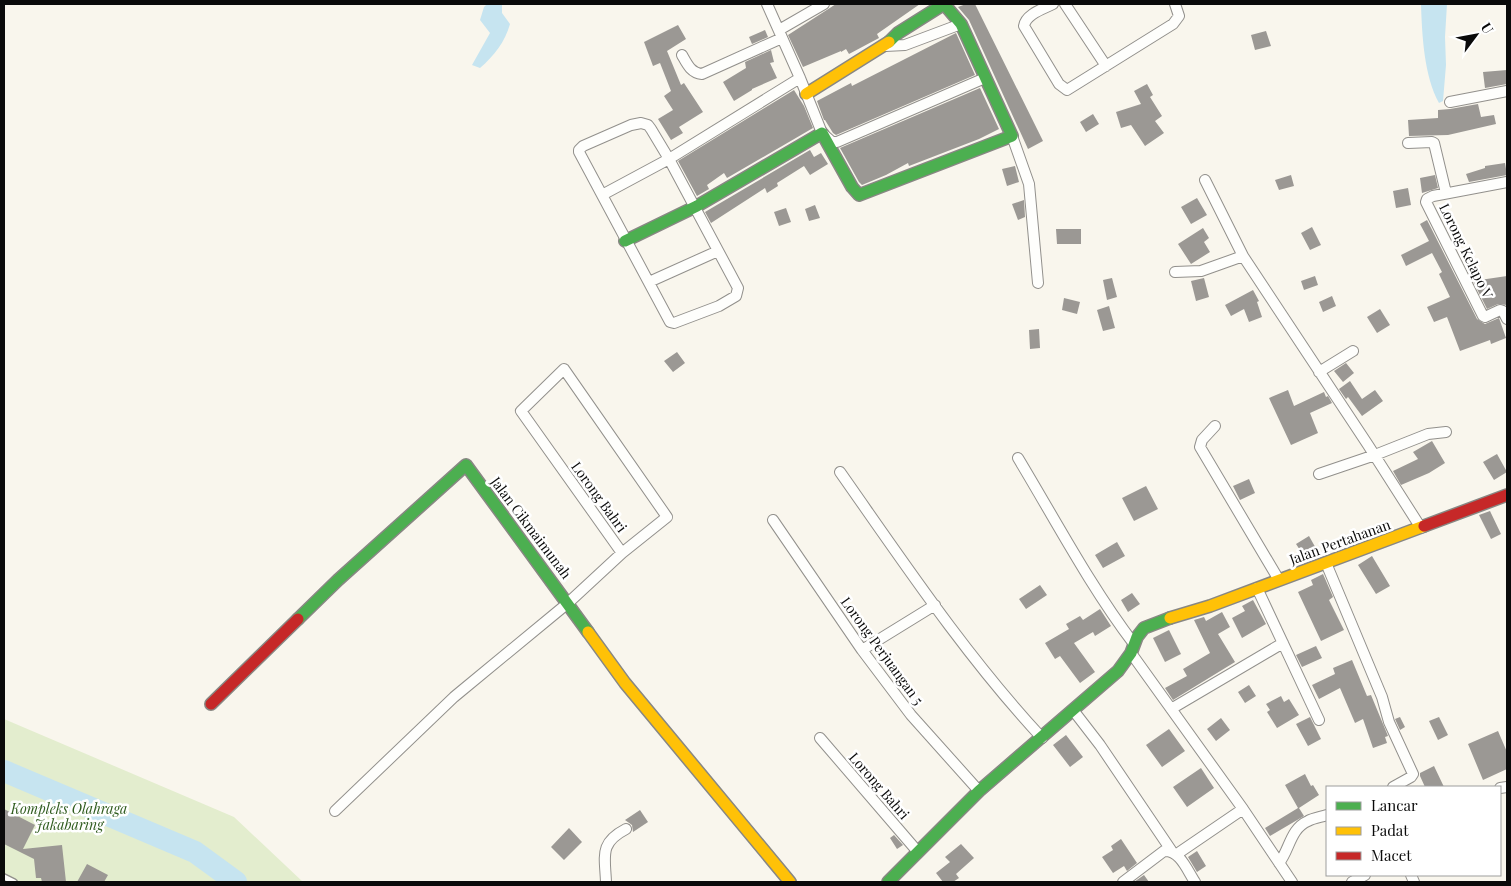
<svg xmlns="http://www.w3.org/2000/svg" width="1511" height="886" font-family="'Playfair Display',serif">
<rect width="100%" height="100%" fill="#f9f6ed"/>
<!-- green -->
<path fill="#e3edce" d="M4 719 234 817 303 882H4Z"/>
<!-- water -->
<path fill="#c6e4f0" d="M487 4H502V13L510 24C505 42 494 56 480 68L472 65 490 33 480 20 484 7Z
M1421 4H1447L1445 37 1446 65 1443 101 1439 103C1424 76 1422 35 1421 4Z"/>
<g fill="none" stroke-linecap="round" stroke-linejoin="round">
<!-- river -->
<path stroke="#c6e4f0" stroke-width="22" d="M4 771 195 852 236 882"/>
</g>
<!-- building -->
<path fill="#9b9894" d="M836 4H920L877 34 879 38 849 54 846 49 841 52V51L803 67 788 35Z
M966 4H975L1043 141 1028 149 969 20 958 7Z
M678 25 686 39 667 51 681 85 684 83 703 112 679 127 683 133 671 140 658 119 673 110 664 96 671 91 660 63 653 66 644 42Z
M765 30 768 37 752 44 749 37Z
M1266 31 1271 46 1255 50 1251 35Z
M956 33 975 75 836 135 833 133 825 120H824L817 101 851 83 852 86Z
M771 50 774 62 770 63 777 78 752 89V90L734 101 723 82 746 68 745 62Z
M1507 70V84L1485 88 1483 72Z
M1147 84 1153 95 1150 97 1162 116 1155 121 1164 133 1145 146 1131 125 1121 128 1116 112 1141 104 1134 91Z
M980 88 999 129 979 139 909 166 908 163 886 175 862 185 859 182 840 148Z
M794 90 804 106 813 128 727 178 724 173 707 185 709 189 697 196 678 161Z
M1478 104 1481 117 1494 115 1496 124 1448 135 1409 136 1408 120 1438 118V110L1450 109Z
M1093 114 1099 124 1086 132 1080 122Z
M810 150 814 157 821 153 828 164 810 175 804 166 777 183 778 186 767 193 765 188 711 223 705 212Z
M1505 163 1507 175 1469 182 1466 174 1485 168V166Z
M1015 166 1019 182 1007 186 1002 169Z
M1291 175 1294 186 1279 190 1275 180Z
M1435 175 1438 188 1422 193 1420 178Z
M1408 188 1411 205 1396 208 1393 191Z
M1197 198 1207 215 1191 224 1181 207Z
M1024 200 1025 217 1018 220 1012 204Z
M815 205 820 218 809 221 805 209Z
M786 208 791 222 779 226 774 212Z
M1427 220 1477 319 1485 324 1499 318 1506 338 1491 344 1490 340 1460 351 1447 317 1434 322 1427 307 1450 297 1439 274 1442 272 1432 253 1406 266 1401 255 1429 241 1420 224Z
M1312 227 1321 245 1310 250 1301 233Z
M1203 228 1209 238 1204 242 1210 252 1191 264 1178 244Z
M1056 229H1081V244H1057Z
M1315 276 1318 285 1304 290 1301 281Z
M1507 276V305L1498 304 1487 309 1473 281Z
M1112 278 1117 297 1107 300 1103 280Z
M1204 278 1209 297 1196 301 1191 281Z
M1253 290 1259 301 1257 302 1262 317 1249 322 1244 309 1231 316 1225 305Z
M1332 296 1336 306 1323 312 1319 302Z
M1064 298 1080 302 1077 314 1062 310Z
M1109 306 1115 328 1103 331 1097 310Z
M1380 309 1390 325 1377 333 1367 317Z
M1039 329 1040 348 1030 349 1029 330Z
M677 352 685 363 673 372 664 361Z
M1346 363 1354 373 1343 382 1334 371Z
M1350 381 1362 399 1375 390 1383 401 1362 416 1348 397 1346 399 1339 389Z
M1288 390 1294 406 1324 392 1326 397 1328 396 1332 403 1310 413 1318 433 1291 445 1269 398Z
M1432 441 1445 463 1429 473 1401 485 1393 471 1418 459 1413 452Z
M1497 454 1507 472 1494 480 1483 462Z
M1249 479 1255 493 1240 500 1233 486Z
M1146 486 1158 509 1134 521 1122 498Z
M1490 511 1501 534 1491 539 1479 515Z
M1309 536 1318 552 1306 559 1296 544Z
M1117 542 1125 556 1103 568 1095 555Z
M1372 556 1390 586 1376 594 1358 565Z
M1323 574 1333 597 1329 600 1344 630 1321 641 1298 592 1313 585 1311 580Z
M1040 585 1047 595 1026 609 1019 599Z
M1132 593 1140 604 1128 612 1121 600Z
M1253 600 1266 624 1242 638 1232 618 1245 611 1242 606Z
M1100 609 1111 626 1095 636 1093 632 1074 643 1095 672 1080 683 1060 656 1055 659 1045 643 1069 629 1066 624 1080 616 1083 620Z
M1222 612 1230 627 1218 634 1235 662 1173 700 1165 688 1187 676 1183 669 1210 653 1194 620 1204 617 1206 621Z
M1169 630 1181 654 1165 662 1153 638Z
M1316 646 1322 658 1302 667 1296 655Z
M1352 660 1367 696 1371 695 1388 736 1385 737 1387 743 1373 748 1363 719 1355 723 1340 688 1319 699 1312 685 1335 674 1333 668Z
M1249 685 1256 696 1245 703 1238 692Z
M1281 696 1284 702 1289 699 1299 715 1277 728 1267 712 1270 710 1266 704Z
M1310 717 1321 739 1308 746 1296 724Z
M1400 717 1405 727 1400 730 1395 719Z
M1439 717 1448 735 1438 740 1429 721Z
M1221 718 1230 730 1216 741 1207 729Z
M1169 729 1185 751 1162 767 1146 745Z
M1498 731 1507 752V769L1483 780 1468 744Z
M1066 735 1083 757 1070 767 1053 745Z
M1434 766 1444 787H1425L1420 776V773Z
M1201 768 1214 788 1187 807 1173 787Z
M1305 774 1311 786 1313 785 1319 795 1299 808 1304 816 1270 836 1265 828 1298 808 1285 785Z
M4 809 35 825 23 849 62 845 66 882H42L41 878H36L34 859 4 844Z
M640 810 648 822 633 832 632 825 625 820Z
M569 828 582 842 564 860 551 847Z
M894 835 903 845 897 849 890 838Z
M1121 839 1137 863 1127 871 1124 866 1113 873 1102 857 1113 850 1111 846Z
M961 844 974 858 956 874 959 878 953 882H943L936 873 950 862 945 857Z
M1197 851 1206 866 1197 872 1188 857Z
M87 864 108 875 104 882H77Z
M1144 875 1149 882H1134Z"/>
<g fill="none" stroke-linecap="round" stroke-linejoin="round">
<!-- lane casing -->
<g stroke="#92908c" stroke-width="8">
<path id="lane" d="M4 877 14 882"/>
</g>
<!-- street casing -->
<g stroke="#92908c" stroke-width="12">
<path id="street" d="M767 4 800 78 822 133 832 142H837L985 78
M1053 4C1043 9 1026 14 1024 26L1059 84 1067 90 1173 24 1179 16 1175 4
M1065 4 1106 66
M779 30 824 4
M885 46 905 45 961 24
M682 55C687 64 691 73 702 74L782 38
M1450 102 1507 91
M641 123 648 125 651 129 669 159 738 288 736 296 719 306 674 323 670 322 579 152V150L583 146 631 125Z
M1012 136 1029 184 1038 283
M1408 143 1432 142 1434 143 1446 193
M1205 180 1243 256
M1507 182 1433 196 1427 199 1426 202 1483 316 1485 317 1500 310 1503 311 1507 319
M602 195 669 159 800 78
M1175 272 1201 271 1243 256 1368 445 1421 528
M649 282 718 251
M564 369 667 517 622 553 521 411Z
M1319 372 1353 351
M1215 426 1202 440 1200 447 1279 580
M1018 458C1056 521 1090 586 1134 644
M840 472C904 563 966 656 1042 738
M1319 474 1375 455 1428 434 1446 432
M773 520 862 650 911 715 979 791
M1326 563 1382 697 1389 722 1413 774 1411 777 1393 787
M1257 588 1319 720
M862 650 935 605
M1131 653 1243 809 1292 882
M1171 709 1283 643
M1073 710 1100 745 1171 850
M820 738 918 852
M1500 788 1507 787
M335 811 454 697 568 603 622 553
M1177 854 1243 809
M1279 863C1290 849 1290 829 1308 821 1313 818 1321 817 1327 815
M1411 875 1414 882
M606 882C605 856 599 843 626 829
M1123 882 1164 851C1180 850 1187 870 1195 882
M1352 882 1365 875"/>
</g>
<!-- fast casing -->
<g stroke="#888783" stroke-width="14">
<path id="fast" d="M625 241 697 206 822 133 852 187 859 195 1012 136 961 24 944 4 898 33 889 42
M298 619 338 580 466 465 588 632
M888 882 979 791 1118 671 1131 653 1137 637 1144 628 1170 618"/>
</g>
<!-- slow casing -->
<g stroke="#888783" stroke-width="14">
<path id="slow" d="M806 94 889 42
M1170 618 1210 606 1424 526
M588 632 625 683 790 882"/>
</g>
<!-- jam casing -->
<g stroke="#888783" stroke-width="14">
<path id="jam" d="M1424 526 1507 495
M211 704 298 619"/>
</g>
<!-- lane -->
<use href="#lane" stroke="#fefefc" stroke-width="5"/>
<!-- street -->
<use href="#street" stroke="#fefefc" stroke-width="10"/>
<!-- fast -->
<use href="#fast" stroke="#4caf50" stroke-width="11"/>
<!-- slow -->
<use href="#slow" stroke="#ffc107" stroke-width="11"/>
<!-- jam -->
<use href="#jam" stroke="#c62828" stroke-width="11"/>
</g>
<g text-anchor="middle" stroke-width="5" stroke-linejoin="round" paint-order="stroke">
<!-- street labels -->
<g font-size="14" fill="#0a0a0a" stroke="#fff">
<text transform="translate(1466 251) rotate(64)" y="5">Lorong Kelapo V</text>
<text transform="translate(599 497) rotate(54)" y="5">Lorong Bahri</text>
<text transform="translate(531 528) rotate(53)" y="5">Jalan Cikmaimunah</text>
<text transform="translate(1340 542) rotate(-20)" y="5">Jalan Pertahanan</text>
<text transform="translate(882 651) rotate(54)" y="5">Lorong Perjuangan 5</text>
<text transform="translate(879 786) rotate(49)" y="5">Lorong Bahri</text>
</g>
<!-- park labels -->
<g font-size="14" font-style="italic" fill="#305c1f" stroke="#fff">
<text x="69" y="814">Kompleks Olahraga<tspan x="69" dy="16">Jakabaring</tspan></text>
</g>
</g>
<!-- border -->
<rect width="1511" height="886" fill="none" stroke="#0a0a0a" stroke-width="10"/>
<!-- legend -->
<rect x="1326" y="786" width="175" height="90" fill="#ffffff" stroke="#9d9d9d"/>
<rect x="1336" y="802" width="25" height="8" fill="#4caf50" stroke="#9d9d9d"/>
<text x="1371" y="811" font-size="15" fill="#0a0a0a">Lancar</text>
<rect x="1336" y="827" width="25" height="8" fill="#ffc107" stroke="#9d9d9d"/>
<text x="1371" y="836" font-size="15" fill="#0a0a0a">Padat</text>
<rect x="1336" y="852" width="25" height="8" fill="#c62828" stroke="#9d9d9d"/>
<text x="1371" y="861" font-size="15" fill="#0a0a0a">Macet</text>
<!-- north arrow -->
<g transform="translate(1476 35) rotate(58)" stroke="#ffffff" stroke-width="4" paint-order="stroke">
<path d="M0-4L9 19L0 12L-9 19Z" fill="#0a0a0a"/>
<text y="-8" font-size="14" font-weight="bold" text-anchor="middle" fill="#0a0a0a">U</text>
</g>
</svg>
